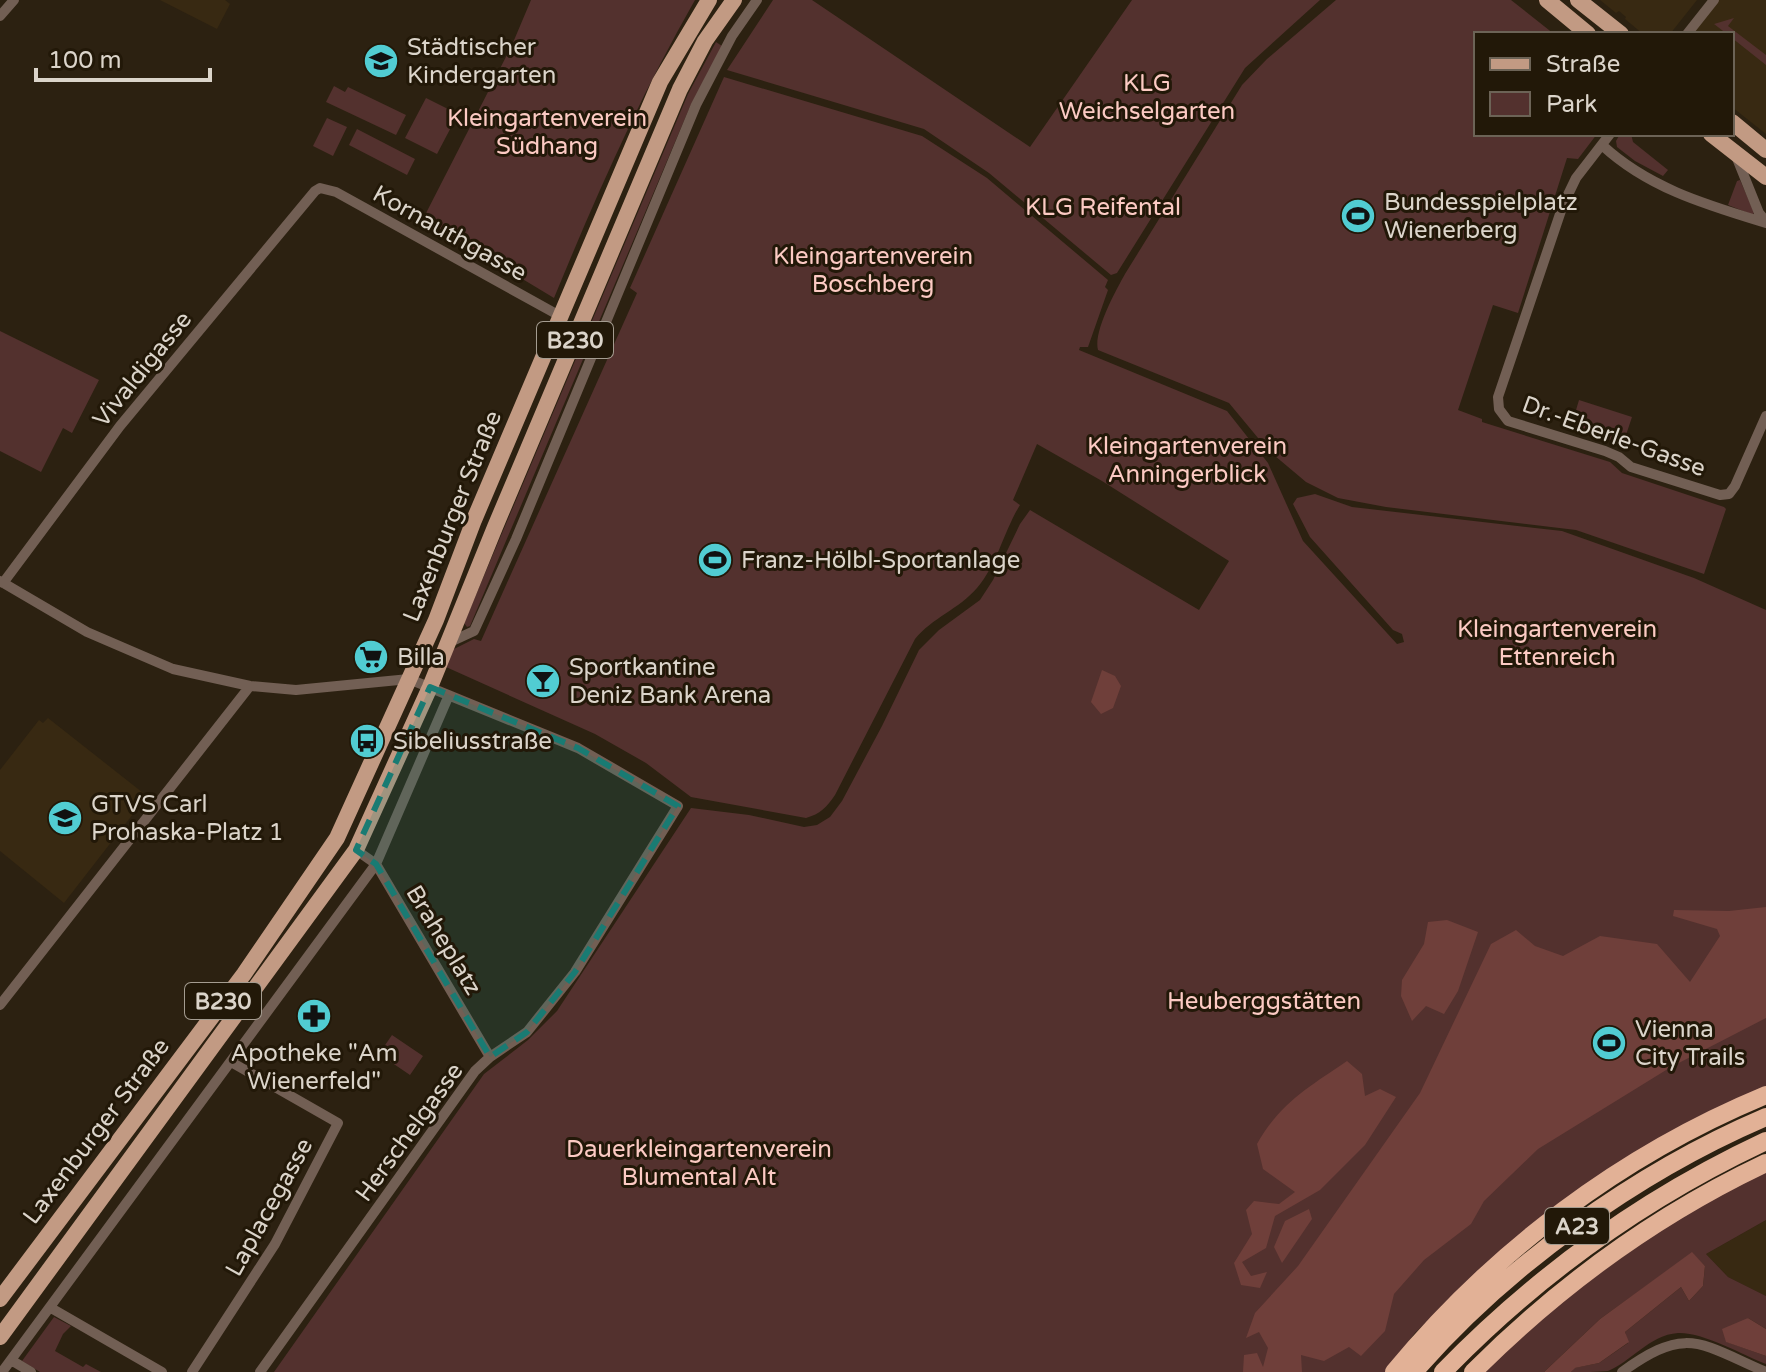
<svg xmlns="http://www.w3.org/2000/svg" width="1766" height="1372" font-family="'Varela Round',sans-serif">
<rect width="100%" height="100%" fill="#2c2111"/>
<!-- built -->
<path fill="#382912" d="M160 0H225L230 4 217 29Z
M1600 0H1697L1670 34H1643L1625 19 1626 17 1619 11 1616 13Z
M1714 0H1766V134L1732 107V34H1687Z
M48 718 147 796 64 903 0 851V770L39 720 43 723Z
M1766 1220V1296L1728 1277 1706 1254Z"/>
<!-- green -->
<path fill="#53312e" d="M531 0H695C640 96 596 196 554 298L423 219 512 45Z
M773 0H812L1030 147 1132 0H1320L1245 68 1117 273 1111 275 989 173 924 129 727 70Z
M1336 0H1511L1554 34H1476V134H1597L1578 159 1567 158 1518 313 1493 305 1458 410 1482 419V422L1610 462 1622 473 1724 507 1726 509 1704 574 1576 530 1386 507 1338 498 1306 482 1268 450 1229 403 1098 350C1093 332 1116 290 1125 274L1242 85 1267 59Z
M1734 18 1728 26 1766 55V65L1732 38V34H1727L1714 24Z
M716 42 722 46 689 109 470 626 467 627 464 623 688 94Z
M724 77 922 136 987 178 1108 280 1105 287 1108 290 1088 347H1080L1079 350 1227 411 1268 463 1303 541 1397 644 1404 642 1402 634 1393 630 1310 537 1293 504 1297 498 1315 494 1352 507 1562 531 1694 578 1766 610V1087L1486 1265 1415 1333 1385 1372H274L484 1074 528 1040 557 1011 691 808 749 815 804 827 817 825 830 817 842 801 882 726 919 650 939 630 980 600 993 580 1020 524 1030 510 1199 610 1229 561 1102 481 1037 444 1013 500 1020 505C1004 531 997 565 977 588 959 609 932 618 915 639L835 795C827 807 820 814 806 818L691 797 646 763 595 734 446 667 452 650 474 639 481 641 637 293 630 288Z
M334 86 345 92 348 87 406 115 396 135 326 102Z
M426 98 458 114 437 154 405 138Z
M327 118 347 127 333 156 313 146Z
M357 129 415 159 407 175 349 145Z
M1620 134H1631L1633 142 1668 170 1663 176 1635 161 1617 147 1616 141Z
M1740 180 1754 212 1753 215 1728 205 1737 181Z
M0 331 99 380 72 433 63 428 41 472 0 451Z
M1579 400 1632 417 1623 444 1571 427Z
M392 1035 423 1056 410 1075 379 1054Z
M1766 1170V1220L1706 1254 1728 1277 1766 1296V1329L1748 1318 1727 1342 1766 1356V1364C1743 1355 1703 1332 1678 1333 1649 1335 1631 1362 1608 1371 1599 1372 1582 1372 1571 1372L1574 1368 1599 1363 1628 1343 1625 1332 1681 1287 1689 1301 1703 1286 1705 1266 1692 1253 1600 1319 1544 1372H1482L1529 1324 1677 1218Z
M54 1317 71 1326 63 1334 55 1351 83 1367 86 1364 101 1372H40L22 1361Z"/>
<!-- forest -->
<path fill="#6f3f3a" d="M1102 670 1115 676 1121 686 1113 708 1101 714 1091 702Z
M1766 907V1018L1671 1067 1538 1149 1484 1201 1471 1224 1424 1260 1394 1294 1385 1331 1361 1356 1349 1347 1324 1361 1301 1355 1302 1372H1243L1244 1355 1257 1353 1263 1367 1268 1348 1259 1332 1246 1338 1255 1313 1298 1266 1420 1093 1491 944 1516 930 1535 946 1563 956 1600 936 1657 944 1690 982 1720 936 1717 929 1673 916 1674 910 1729 911Z
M1447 920 1478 932 1458 991 1444 1014 1426 1006 1412 1021 1401 996 1402 980 1424 944 1428 922Z
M1347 1061 1362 1074 1365 1096 1380 1089 1396 1097 1365 1145 1320 1190 1275 1216 1266 1248 1242 1262 1251 1276 1267 1272 1260 1288 1241 1285 1234 1263 1252 1234 1246 1210 1254 1201 1279 1204 1295 1192 1263 1169 1257 1144C1280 1103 1309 1087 1347 1061Z
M1309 1209 1312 1219 1282 1263 1274 1247 1285 1221Z
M1692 1252 1705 1266 1703 1286 1689 1301 1681 1287 1625 1332 1629 1342 1599 1363 1575 1368 1571 1372H1544L1600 1319Z
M1748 1318 1766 1329V1356L1726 1342 1722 1329Z"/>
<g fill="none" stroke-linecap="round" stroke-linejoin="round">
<!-- street -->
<path stroke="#725f54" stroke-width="10" d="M0 16 14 0
M1687 34 1714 0
M1610 134 1576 178 1563 205 1498 397 1499 409 1508 421 1605 451 1619 457 1631 467 1720 495 1729 494 1735 486 1766 416
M1602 145C1648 188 1707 205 1766 223
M1736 156 1759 213 1766 221
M0 581 87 632 173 669 250 686 296 690 409 679 578 748 678 806 575 972 527 1032 490 1057 475 1071 260 1372
M3 583 120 426 315 191 320 188 336 192 560 316
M448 643 474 631 516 539 696 105 732 36 757 0
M356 850 376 864 490 1057
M0 1005 250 686
M51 1308 162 1372
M11 1360 31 1372
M2 1372 376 864 449 695
M192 1372 275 1244 338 1123 231 1062
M1622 1372C1687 1325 1699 1343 1766 1372"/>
<!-- primary -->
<path stroke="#c29a83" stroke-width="16" d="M1547 0 1588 34
M1578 0 1621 34
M1732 122 1766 150
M1711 134 1766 177
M0 1299 244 974 337 838 436 620 474 520 660 82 709 0
M0 1337 356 850 430 687 495 527 680 89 705 41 734 0"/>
<!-- highway -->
<path stroke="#e2b196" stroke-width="18" d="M1394 1372C1494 1251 1621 1155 1766 1095
M1414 1372C1506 1266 1637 1172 1766 1117
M1443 1372C1537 1275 1644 1198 1766 1141
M1473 1372C1559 1286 1656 1215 1766 1163"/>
</g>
<!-- marked area -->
<path fill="#197b73" fill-opacity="0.2" stroke="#197b73" stroke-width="6" stroke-dasharray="16 10" stroke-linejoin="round" d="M430 687 578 748 678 806 575 972 527 1032 490 1057 376 864 356 850Z"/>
<!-- icons -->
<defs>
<g id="school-disc" transform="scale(1.8)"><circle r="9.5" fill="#51ccd2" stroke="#221808"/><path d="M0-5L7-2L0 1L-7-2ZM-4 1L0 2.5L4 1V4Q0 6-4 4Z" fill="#111"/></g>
<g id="stadium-disc" transform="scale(1.8)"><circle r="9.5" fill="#51ccd2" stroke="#221808"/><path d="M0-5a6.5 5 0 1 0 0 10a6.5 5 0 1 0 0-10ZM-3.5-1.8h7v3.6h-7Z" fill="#111"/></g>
<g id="supermarket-disc" transform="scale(1.8)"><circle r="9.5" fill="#51ccd2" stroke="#221808"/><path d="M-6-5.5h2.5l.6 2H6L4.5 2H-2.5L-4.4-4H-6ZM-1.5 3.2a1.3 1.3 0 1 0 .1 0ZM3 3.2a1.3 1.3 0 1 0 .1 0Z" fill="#111"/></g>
<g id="bar-disc" transform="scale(1.8)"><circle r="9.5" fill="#51ccd2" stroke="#221808"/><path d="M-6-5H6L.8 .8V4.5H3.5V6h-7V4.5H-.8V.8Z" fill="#111"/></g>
<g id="bus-disc" transform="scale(1.8)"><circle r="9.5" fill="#51ccd2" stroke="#221808"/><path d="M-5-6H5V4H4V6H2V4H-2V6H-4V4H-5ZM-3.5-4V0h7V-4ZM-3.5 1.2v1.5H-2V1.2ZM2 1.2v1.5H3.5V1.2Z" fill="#111"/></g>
<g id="pharmacy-disc" transform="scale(1.8)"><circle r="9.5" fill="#51ccd2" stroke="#221808"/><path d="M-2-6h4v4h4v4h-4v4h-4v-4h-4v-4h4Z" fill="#111"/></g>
</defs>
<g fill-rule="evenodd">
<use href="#school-disc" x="381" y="61"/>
<use href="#stadium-disc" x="1358" y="216"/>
<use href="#stadium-disc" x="715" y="560"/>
<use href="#supermarket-disc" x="371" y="657"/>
<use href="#bar-disc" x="543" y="681"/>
<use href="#bus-disc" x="367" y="741"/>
<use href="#school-disc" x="65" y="818"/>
<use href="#pharmacy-disc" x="314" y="1016"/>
<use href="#stadium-disc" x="1609" y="1043"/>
</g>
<g text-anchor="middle" stroke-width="6" stroke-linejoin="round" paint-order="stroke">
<!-- shield labels -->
<g fill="#221808" stroke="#a49c90" stroke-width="2">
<rect x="537" y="322" width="76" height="36" rx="6"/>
<rect x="185" y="983" width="76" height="36" rx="6"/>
<rect x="1545" y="1208" width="64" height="36" rx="6"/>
</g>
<g font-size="22" font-weight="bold" fill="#dbd4ca">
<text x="575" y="348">B230</text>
<text x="223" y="1009">B230</text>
<text x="1577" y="1234">A23</text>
</g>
<!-- poi labels -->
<g font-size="24" fill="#dbd4ca" stroke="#221808" text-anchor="start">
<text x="407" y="55">Städtischer<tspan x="407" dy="28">Kindergarten</tspan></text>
<text x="1384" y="210">Bundesspielplatz<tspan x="1384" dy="28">Wienerberg</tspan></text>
<text x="741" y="568">Franz-Hölbl-Sportanlage</text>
<text x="397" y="665">Billa</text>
<text x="569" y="675">Sportkantine<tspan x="569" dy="28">Deniz Bank Arena</tspan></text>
<text x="393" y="749">Sibeliusstraße</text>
<text x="91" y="812">GTVS Carl<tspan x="91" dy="28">Prohaska-Platz 1</tspan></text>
<text x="1635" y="1037">Vienna<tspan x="1635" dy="28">City Trails</tspan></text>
<text x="314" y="1061" text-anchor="middle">Apotheke "Am<tspan x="314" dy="28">Wienerfeld"</tspan></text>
</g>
<!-- park labels -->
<g font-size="24" fill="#fccac3" stroke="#221808">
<text x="1147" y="91">KLG<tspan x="1147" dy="28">Weichselgarten</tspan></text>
<text x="547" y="126">Kleingartenverein<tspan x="547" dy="28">Südhang</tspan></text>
<text x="1103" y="215">KLG Reifental</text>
<text x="873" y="264">Kleingartenverein<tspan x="873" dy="28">Boschberg</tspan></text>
<text x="1187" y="454">Kleingartenverein<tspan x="1187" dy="28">Anningerblick</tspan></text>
<text x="1557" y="637">Kleingartenverein<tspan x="1557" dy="28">Ettenreich</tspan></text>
<text x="1264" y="1009">Heuberggstätten</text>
<text x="699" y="1157">Dauerkleingartenverein<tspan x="699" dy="28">Blumental Alt</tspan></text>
</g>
<!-- street labels -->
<g font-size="24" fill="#dbd4ca" stroke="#221808">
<text transform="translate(450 233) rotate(29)" y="8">Kornauthgasse</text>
<text transform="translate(142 369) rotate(-51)" y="8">Vivaldigasse</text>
<text transform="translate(1614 436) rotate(20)" y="8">Dr.-Eberle-Gasse</text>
<text transform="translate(452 516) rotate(-68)" y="8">Laxenburger Straße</text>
<text transform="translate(444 940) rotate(59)" y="8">Braheplatz</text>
<text transform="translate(96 1131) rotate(-53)" y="8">Laxenburger Straße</text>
<text transform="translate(409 1132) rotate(-54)" y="8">Herschelgasse</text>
<text transform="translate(269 1207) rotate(-61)" y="8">Laplacegasse</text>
</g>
</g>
<!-- legend -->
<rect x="1474" y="32" width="260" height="104" fill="#221808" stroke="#6c6356" stroke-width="2"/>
<rect x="1490" y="58" width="40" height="12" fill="#c29a83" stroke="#6c6356" stroke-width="2"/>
<text x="1546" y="72" font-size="24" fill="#dbd4ca">Straße</text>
<rect x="1490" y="92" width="40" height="24" fill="#53312e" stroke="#6c6356" stroke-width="2"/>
<text x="1546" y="112" font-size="24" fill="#dbd4ca">Park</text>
<!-- scale -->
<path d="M36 68v12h174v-12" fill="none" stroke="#dbd4ca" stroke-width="4"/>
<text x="48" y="68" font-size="24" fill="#dbd4ca" stroke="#221808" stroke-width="6" paint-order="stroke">100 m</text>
</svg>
